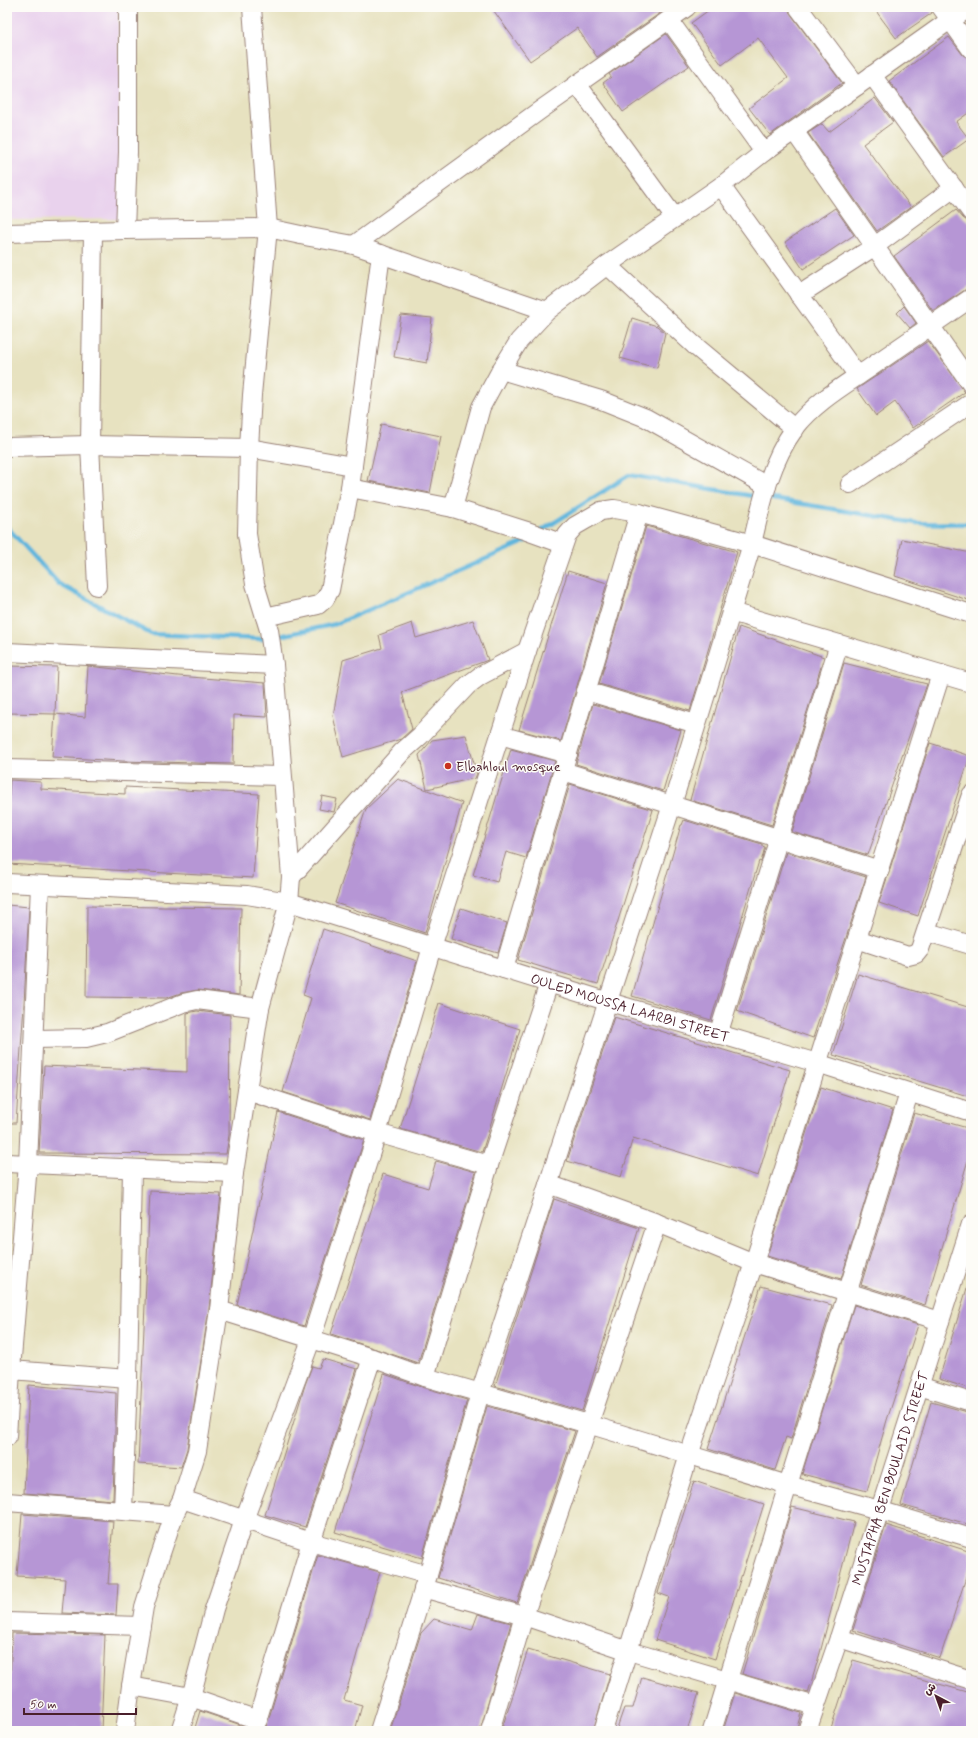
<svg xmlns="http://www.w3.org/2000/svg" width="978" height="1738" font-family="Mynerve,'Playpen Sans Arabic',sans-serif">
<rect width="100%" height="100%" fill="#fdfcf7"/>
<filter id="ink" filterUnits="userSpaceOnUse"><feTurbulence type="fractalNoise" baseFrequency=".025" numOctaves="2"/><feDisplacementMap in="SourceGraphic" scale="8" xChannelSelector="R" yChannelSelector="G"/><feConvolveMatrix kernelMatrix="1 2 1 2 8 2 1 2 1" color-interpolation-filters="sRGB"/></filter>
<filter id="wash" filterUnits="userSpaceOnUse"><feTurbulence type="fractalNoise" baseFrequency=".012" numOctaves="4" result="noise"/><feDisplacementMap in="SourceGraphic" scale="16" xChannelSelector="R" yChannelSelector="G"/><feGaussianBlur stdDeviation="0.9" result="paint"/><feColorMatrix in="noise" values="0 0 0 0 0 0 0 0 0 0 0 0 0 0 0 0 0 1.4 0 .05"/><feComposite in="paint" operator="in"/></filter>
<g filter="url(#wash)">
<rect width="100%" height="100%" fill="#e7e2c0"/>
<!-- built -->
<path fill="#e9d2ed" d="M7 7H118L121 219 7 220Z"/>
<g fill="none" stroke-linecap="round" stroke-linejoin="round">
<!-- stream -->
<path stroke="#61b6dd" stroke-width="4.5" d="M767 498 916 523 971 524
M7 527 59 584 151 634 261 639 267 638
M541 531 629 475 759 497
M275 637 336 624 520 544 531 537"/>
</g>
<g id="blocks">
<!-- building -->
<path fill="#b696d5" d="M491 7H669L597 57 577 28 530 61Z
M713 7H788L790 13 842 83 770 135 749 108 788 78 758 38 722 65 691 23Z
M873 7H931L932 13 896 38Z
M666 34 689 66 623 112 603 83 611 77 609 74Z
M949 37 963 55 971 59V111L956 122 969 139 944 157 889 81Z
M875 98 893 122 863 144 911 207 877 231 808 133 822 124 829 132Z
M835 208 854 235 803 269 785 242Z
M956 210 963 218 971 223V286L933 311 894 256Z
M904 306 916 323 910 328 897 313Z
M401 315 432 318 427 363 394 357Z
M632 318 657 326 665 333 657 368 620 358Z
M928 341 965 392 913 428 895 402 876 416 857 389Z
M381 424 441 436 430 493 368 481Z
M646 526 737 552 690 711 599 684Z
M902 539 971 553V601L895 576Z
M568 571 607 583 561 741 519 730Z
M473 620 488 660 402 692 412 729 401 739 343 757 333 716 343 660 382 648 379 635 412 623 416 638Z
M739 627 824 657 772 825 690 800Z
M844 663 927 684 868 855 792 832Z
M7 666 57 667 55 714 7 713Z
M88 666 178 676 265 683 267 717 234 715 233 764 122 761 52 757 55 714 85 717Z
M593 704 681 730 663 791 576 764Z
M466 735 477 774 475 778 427 789 419 755 432 740Z
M930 743 970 756 918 916 879 903Z
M511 749 555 761 526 858 506 852 497 882 473 875Z
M398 779 462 803 425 933 335 903 366 809Z
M10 780 41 782V789L125 794V787L259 794 253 878 7 864V820Z
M570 784 653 810 598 984 518 960Z
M322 796 337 799 334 812 319 809Z
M684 820 762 844V846L765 847 761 862 759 861 711 1020 632 996 681 825H682Z
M786 852 866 877 813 1038 737 1011Z
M7 905 29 907 24 1004 16 1123H7Z
M87 906 241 908 239 995 198 990 181 993 166 998 86 997Z
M461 908 507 923 498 953 451 939Z
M323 929 417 961 370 1120 283 1092 311 998 303 995Z
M858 974 971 1008V1097L833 1055Z
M439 1003 520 1029 482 1152 400 1129Z
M197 1011 230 1015 229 1135 226 1154 39 1153 44 1066 187 1072V1013Z
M614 1017 790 1070 758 1176 633 1138 621 1177 567 1161Z
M821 1087 893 1110 841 1279 767 1256Z
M278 1112 364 1140 304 1326 237 1305Z
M914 1113 971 1129V1150L925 1305 861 1285Z
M436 1161 476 1172 418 1363 331 1334 383 1174 428 1188Z
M150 1191 221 1194 209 1309 187 1449 181 1467 138 1464Z
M554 1199 639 1228 582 1411 495 1386Z
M968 1285H971V1389L939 1379Z
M761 1286 832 1305 791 1439 786 1437 775 1470 708 1449Z
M854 1305 918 1325 887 1420 867 1491 802 1474Z
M323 1359 357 1369 305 1527 265 1515 305 1385 312 1366 319 1368Z
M384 1374 422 1387 467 1400 422 1558 335 1532Z
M29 1385 116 1393 113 1500 24 1493Z
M931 1402 971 1413V1525L901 1505Z
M487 1406 575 1431 517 1603 438 1578Z
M694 1481 764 1504 715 1659 655 1640 669 1597 658 1593Z
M792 1507 854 1522 820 1653 808 1693 742 1674Z
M22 1514 113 1521 108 1584H118L116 1615 62 1613 65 1579 17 1576Z
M886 1525 971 1552V1562L940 1658 853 1630Z
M318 1555 380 1572 344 1700 362 1705 355 1731H265Z
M478 1614 511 1623 480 1731H390L421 1633 434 1619 472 1630Z
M12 1633 105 1635 101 1731H8Z
M528 1650 610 1674 593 1731H501Z
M853 1660 971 1693V1731H830Z
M642 1677 699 1693 687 1731H616L624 1708H633Z
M735 1693 801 1713 796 1731H723Z
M200 1711 244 1726V1731H194Z"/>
</g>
</g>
<g filter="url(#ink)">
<use href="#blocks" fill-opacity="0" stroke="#988076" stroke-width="1"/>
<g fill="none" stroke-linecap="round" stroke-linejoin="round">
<!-- minor casing -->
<g stroke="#988076" stroke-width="20">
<g id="minor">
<path d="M798 7 857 86"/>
<path d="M941 7 971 49"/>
<path d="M669 20 764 152"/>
<path d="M872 75 971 212"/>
<path d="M577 84 675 218"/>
<path d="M794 131 971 384"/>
<path d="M721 186 858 376"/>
<path d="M125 230 268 228 310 237 354 245 547 311"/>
<path d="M93 231 90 445 97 586"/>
<path d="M7 233 125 230 128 152V7"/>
<path d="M354 245 539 111 687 7"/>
<path d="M607 265 694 345 795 429"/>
<path d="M799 295 875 246 954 188"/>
<path d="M501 370 601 400 646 418 767 486"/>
<path d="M7 447 90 445 249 448 353 466"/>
<path d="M850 484 971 403"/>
<path d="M350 488 453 508 527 531 563 544"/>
<path d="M453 508 481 407 501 370 519 341 547 311 607 265 721 186 764 152 950 20 971 7"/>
<path d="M731 612 971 683"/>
<path d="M265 617 318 605 325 599 330 590 350 488 381 254"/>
<path d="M7 652 274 665"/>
<path d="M586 691 696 724"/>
<path d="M500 735 568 754"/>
<path d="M7 769 282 776"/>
<path d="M563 771 880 870"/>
<path d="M291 877 402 752 420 736 468 685 480 676 527 651"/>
<path id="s1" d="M7 883 247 895 289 902 606 1001 817 1063 971 1112"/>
<path d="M927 932 971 945"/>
<path d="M857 939 908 956 916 954 920 949 971 795"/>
<path d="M504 969 639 513"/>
<path d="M718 1035 839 644"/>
<path d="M35 1039 86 1038 107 1033 183 1003 197 1000 260 1008"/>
<path d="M247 1091 377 1133 489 1165"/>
<path d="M7 1163 234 1173"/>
<path d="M548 1184 657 1223 754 1263 940 1321"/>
<path d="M219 1310 372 1358 425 1377 588 1424 788 1485 879 1510 971 1538"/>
<path d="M11 1370 128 1379"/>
<path d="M425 1377 489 1165 549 983"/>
<path d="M919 1386 971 1402"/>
<path d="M7 1437 11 1370 28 1164 40 885"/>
<path d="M182 1499 311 1542 428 1575"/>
<path d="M7 1502 174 1515"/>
<path d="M123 1510 128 1379 132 1169"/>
<path d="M423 1588 524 1616 629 1651 815 1706"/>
<path d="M7 1622 141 1626"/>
<path d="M839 1638 971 1680"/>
<path d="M131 1686 191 1697 258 1720"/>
<path d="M125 1731 131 1686 144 1607 158 1562 174 1515 182 1499 197 1451 219 1310 234 1173 260 1008 289 902 291 877 274 665 269 630 255 584 247 534 249 448 252 395 268 228 252 7"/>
<path d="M180 1731 191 1697 214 1609 244 1520 311 1340 377 1133 432 947 527 651 567 535 575 526 601 511 614 509 639 513 752 544 971 614"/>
<path d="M254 1731 311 1542 372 1358"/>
<path d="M379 1731 428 1575 480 1393 672 805 752 544C761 505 770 462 795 428 815 402 845 385 871 367 904 344 938 321 971 298"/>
<path d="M490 1731 524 1616 657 1223"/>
<path d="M603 1731 689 1455 754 1263 941 674"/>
<path d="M712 1731 909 1093"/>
<path id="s2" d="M807 1731 839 1638 971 1224"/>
</g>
</g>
<!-- minor -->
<use href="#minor" stroke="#fff" stroke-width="18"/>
</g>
</g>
<!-- markers -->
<circle fill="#c8321e" stroke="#fdfcf7" stroke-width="1.5" cx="448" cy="766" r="4"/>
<g text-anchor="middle" stroke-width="3" stroke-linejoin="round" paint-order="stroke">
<!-- poi labels -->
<g font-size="14" fill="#4a1f2b" stroke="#fdfcf7" text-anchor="start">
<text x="456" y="771">Elbahloul mosque</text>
</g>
<!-- street labels -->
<g font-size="14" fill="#4a1f2b" stroke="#fdfcf7">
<text dy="5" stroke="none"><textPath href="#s1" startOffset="640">OULED MOUSSA LAARBI STREET</textPath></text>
<text dy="5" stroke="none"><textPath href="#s2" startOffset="266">MUSTAPHA BEN BOULAID STREET</textPath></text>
</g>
</g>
<!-- margin -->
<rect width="978" height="1738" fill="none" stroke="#fdfcf7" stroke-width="24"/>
<!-- north arrow -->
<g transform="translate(936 1696) rotate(319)" stroke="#fdfcf7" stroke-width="3" paint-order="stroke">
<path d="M0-3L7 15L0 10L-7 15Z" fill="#4a1f2b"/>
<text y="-6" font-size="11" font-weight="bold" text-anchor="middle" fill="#4a1f2b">ش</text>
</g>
<!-- scale -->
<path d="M24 1708v6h112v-6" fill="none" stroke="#4a1f2b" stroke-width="2"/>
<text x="30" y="1708" font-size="12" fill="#4a1f2b" stroke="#fdfcf7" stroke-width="3" paint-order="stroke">50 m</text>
</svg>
